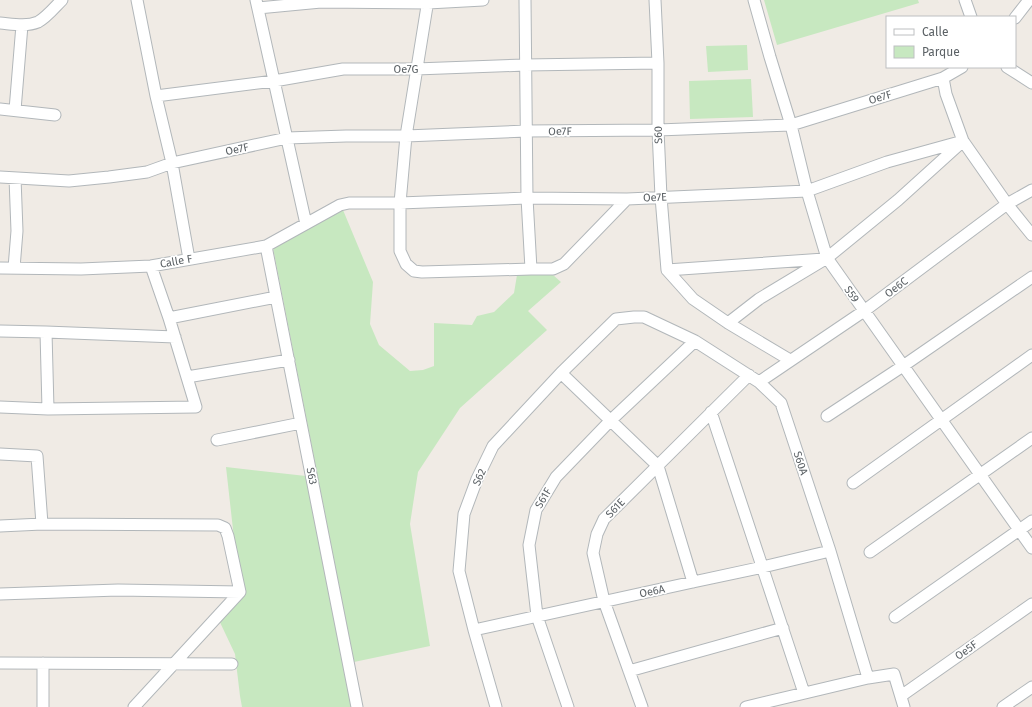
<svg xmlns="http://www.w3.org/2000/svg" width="1032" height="707" font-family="'Fira Sans',sans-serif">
<rect width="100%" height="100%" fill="#f0ebe5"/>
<!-- green -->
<path fill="#c7e8c0" d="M764 0H918L919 3 777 45Z
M747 45 748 70 708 72 706 46Z
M751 79 753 117 690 119 689 81Z
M343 210 373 282 370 324 379 345 410 371 423 370 434 366V323L472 325 477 316 494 312 514 293 517 275H553L561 282 528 311 547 330 460 408 418 472 410 524 430 646 354 662 273 248Z
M226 467 306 476 352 707H242L240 696 235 654 217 616 240 592Z"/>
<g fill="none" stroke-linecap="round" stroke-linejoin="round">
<!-- minor casing -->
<g stroke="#b2b7ba" stroke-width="13">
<path id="minor" d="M137 0 156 96 172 163 189 259
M256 0 306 224
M428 0 406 136 400 203V251L406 264 414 271 422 272 531 269H553L564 264 627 199
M525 0 527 198 531 269
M655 0 658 63V130L661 197 667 270
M754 0 770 57 791 125 807 191 827 258 1032 548
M965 0 971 17
M258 8 321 2 428 3 483 0
M1015 18 1029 0
M0 23C12 24 26 27 38 22 46 18 55 7 62 0
M1007 67 1032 83
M943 78 946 94 963 141 1007 204 1032 235
M156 96 274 81 343 69H416L525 65 658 63
M0 109 55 115
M15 110 22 25
M0 177 69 181 109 177 147 172 172 163 287 138 346 136H406L526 131 658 130 791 125 943 78 962 67
M266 246 357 707
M0 268 81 269 151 266 266 246 340 205 349 203H400L527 198 627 199 807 191 887 162 963 141
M14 268 17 231 15 178
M667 270 824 259
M667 270 693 299 728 323 790 360
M169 318 276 297
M728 323 759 299 827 258 898 200 961 143
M0 331 46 332 175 337
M46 332 48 409
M561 373 658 466 693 582
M187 377 289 360
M759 382 864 311 1007 204 1032 190
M0 407 48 409 196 407 169 318 151 266
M711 412 804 693
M827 416 903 366 1032 277
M217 440 301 423
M0 454 37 456 42 524
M853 483 1032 355
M0 526 42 524 218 525 225 528 228 536 240 592
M870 552 1032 438
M0 594 118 590 240 592
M895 617 1032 521
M474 630 693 582 763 567 830 551
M0 663 232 664
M629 671 783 628
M901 696 1032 604
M43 707V663
M134 707 240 592
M496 707 474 630 459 571 464 514 477 479 493 446 561 373 616 319 634 317H644L695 341 759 382 781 403 830 551 868 678
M568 707 537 616 529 545 536 510 556 477 610 421 695 341
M642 707 604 601 593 553 597 534 604 519 749 375
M746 707 868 678 894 674 904 707
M1003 707 1032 687"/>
</g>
<!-- minor -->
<use href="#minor" stroke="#fff" stroke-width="11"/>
</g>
<g text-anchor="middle" stroke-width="3.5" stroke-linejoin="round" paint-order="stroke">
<!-- street labels -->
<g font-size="11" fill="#5c6266" stroke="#fff">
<text x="406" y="73">Oe7G</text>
<text transform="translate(880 97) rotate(-17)" y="4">Oe7F</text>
<text transform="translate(560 131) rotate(-1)" y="4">Oe7F</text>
<text transform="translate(658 135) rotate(-92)" y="4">S60</text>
<text transform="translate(237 149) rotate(-12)" y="4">Oe7F</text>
<text transform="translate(655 197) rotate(-3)" y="4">Oe7E</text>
<text transform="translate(176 261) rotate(-10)" y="4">Calle F</text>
<text transform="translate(896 287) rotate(-37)" y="4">Oe6C</text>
<text transform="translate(852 294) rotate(55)" y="4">S59</text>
<text transform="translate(801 463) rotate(72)" y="4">S60A</text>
<text transform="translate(312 476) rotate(79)" y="4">S63</text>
<text transform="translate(479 477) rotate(-66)" y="4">S62</text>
<text transform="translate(543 498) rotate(-60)" y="4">S61F</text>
<text transform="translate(615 508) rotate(-46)" y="4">S61E</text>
<text transform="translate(652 591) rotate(-12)" y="4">Oe6A</text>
<text transform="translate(966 650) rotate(-35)" y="4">Oe5F</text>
</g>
</g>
<!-- legend -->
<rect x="886" y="16" width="130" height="52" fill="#ffffff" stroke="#bec0c2"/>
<rect x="894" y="29" width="20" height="6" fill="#ffffff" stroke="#bec0c2"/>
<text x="922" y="36" font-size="12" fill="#5c6266">Calle</text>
<rect x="894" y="46" width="20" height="12" fill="#c7e8c0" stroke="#bec0c2"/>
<text x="922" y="56" font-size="12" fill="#5c6266">Parque</text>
</svg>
